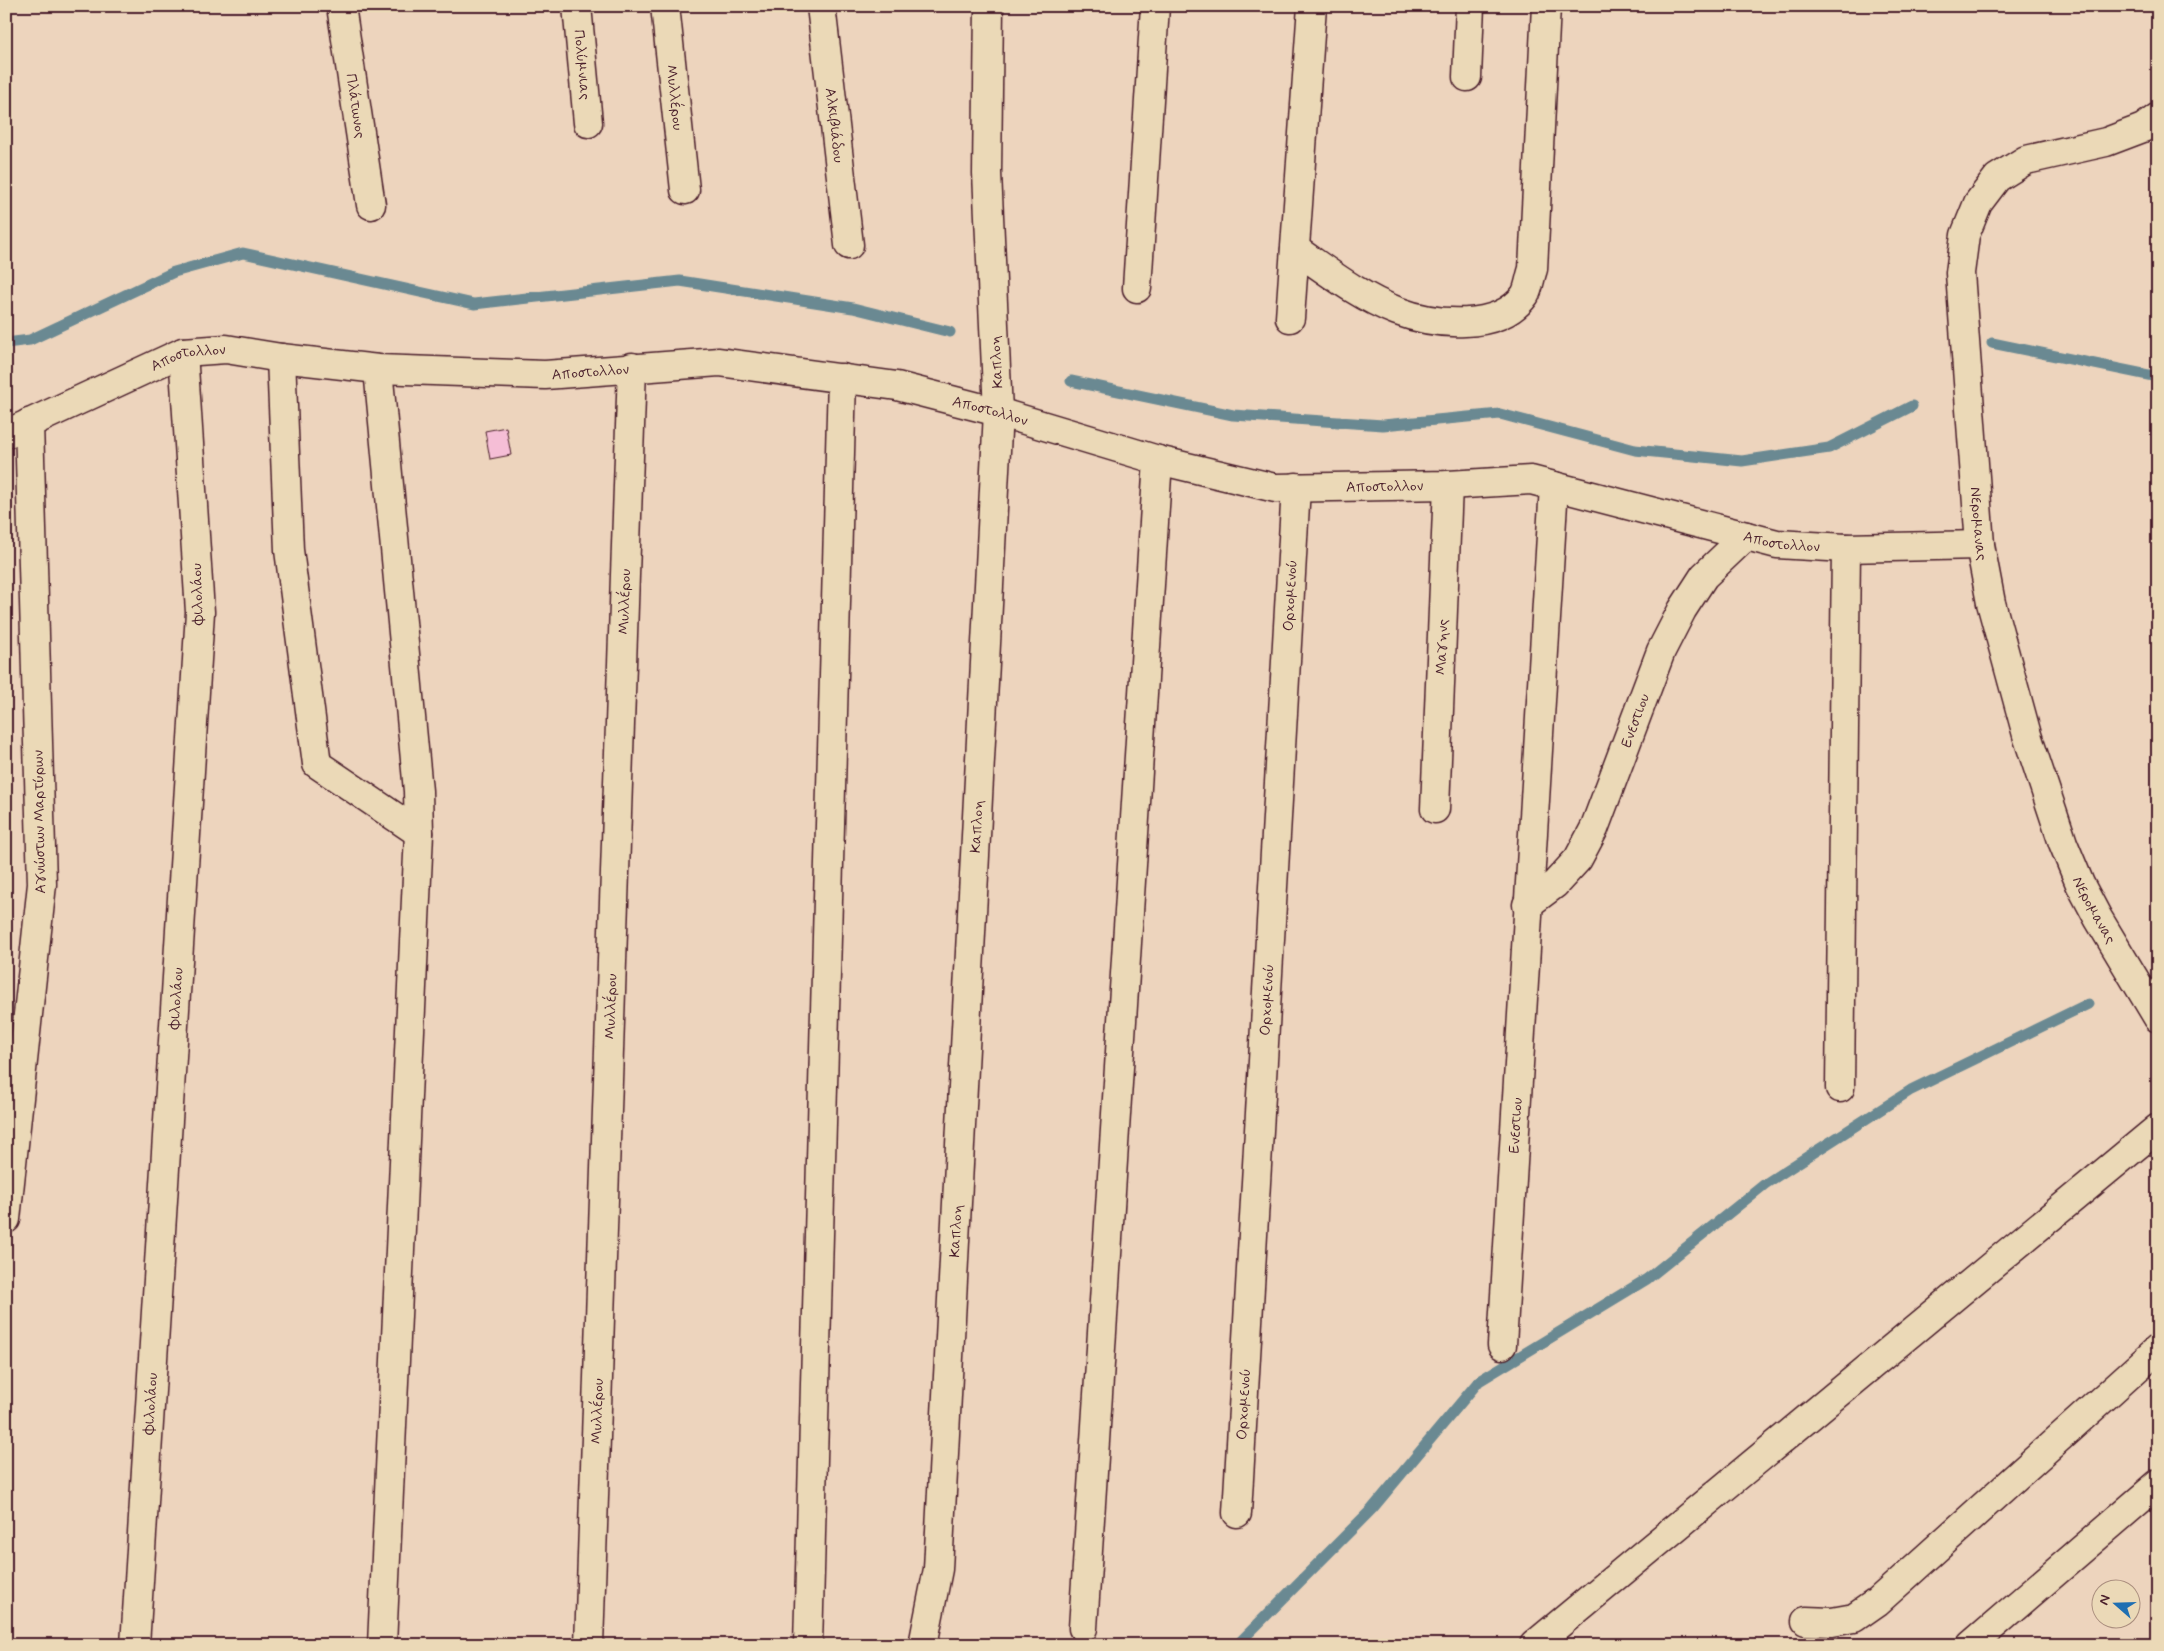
<svg xmlns="http://www.w3.org/2000/svg" width="2164" height="1651" font-family="Mynerve,sans-serif">
<rect width="100%" height="100%" fill="#edd4bd"/>
<filter id="ink" filterUnits="userSpaceOnUse"><feTurbulence type="fractalNoise" baseFrequency=".02" numOctaves="2"/><feDisplacementMap in="SourceGraphic" scale="10" xChannelSelector="R" yChannelSelector="G"/><feConvolveMatrix kernelMatrix="1 2 1 2 8 2 1 2 1" color-interpolation-filters="sRGB"/></filter>
<g filter="url(#ink)">
<g fill="none" stroke-linecap="round" stroke-linejoin="round">
<!-- stream -->
<path stroke="#6a8992" stroke-width="11" d="M6 343 30 340 174 272 243 253 474 304 680 281 853 308 950 332
M1992 343 2158 377
M1071 381 1233 415 1383 425 1500 414 1635 450 1742 461 1829 448 1912 406
M1237 1645 1372 1509 1479 1381 1647 1279 1765 1184 1911 1090 2088 1004"/>
</g>
<!-- building -->
<path fill="#f5bed6" stroke="#4a1f2b" d="M506 427 511 455 490 459 485 431Z"/>
<g fill="none" stroke-linecap="round" stroke-linejoin="round">
<!-- minor casing -->
<g stroke="#4a1f2b" stroke-width="31">
<g id="minor">
<path id="s1" d="M341 6 371 205"/>
<path id="s2" d="M577 6 588 123"/>
<path id="s3" d="M665 6 685 190"/>
<path id="s4" d="M821 6 849 245"/>
<path d="M1467 77 1470 6"/>
<path id="s5" d="M2158 117 2143 128 2106 142 2026 160 1997 178 1978 203 1965 235 1960 273 1980 545 1991 603 2027 735 2063 843 2080 884 2098 918 2158 1018"/>
<path d="M1295 249C1327 271 1360 297 1397 311 1434 325 1499 332 1525 295 1529 288 1530 277 1533 269L1546 6"/>
<path d="M1137 288 1155 6"/>
<path d="M1290 318 1312 6"/>
<path d="M281 358 289 550 317 764 419 833"/>
<path d="M378 369 418 791 419 833 382 1645"/>
<path id="s6" d="M6 434 183 352 226 349 281 358 378 369 545 375 719 362 897 386 998 412 1158 460 1275 488 1448 485 1531 480 1777 544 1846 548 1980 545"/>
<path id="s7" d="M1435 809 1448 485"/>
<path id="s8" d="M1527 905 1555 884 1578 859 1594 829 1661 651 1682 610 1704 576 1746 536"/>
<path d="M1840 1088 1846 548"/>
<path d="M6 1219 42 884 29 423"/>
<path id="s9" d="M1502 1345 1554 486"/>
<path id="s10" d="M1237 1513 1296 487"/>
<path d="M1806 1621 1832 1622 1854 1618 1877 1602 2158 1349"/>
<path d="M1083 1628 1158 460"/>
<path id="s11" d="M135 1645 200 612 183 352"/>
<path id="s12" d="M589 1645 632 367"/>
<path d="M808 1645 842 378"/>
<path id="s13" d="M923 1645 938 1569 998 412 987 173 989 6"/>
<path d="M1534 1645 2158 1128"/>
<path d="M1971 1645 2158 1484"/>
</g>
</g>
<!-- minor -->
<use href="#minor" stroke="#ebd9b7" stroke-width="28"/>
</g>
</g>
<g text-anchor="middle" stroke-width="4" stroke-linejoin="round" paint-order="stroke">
<!-- street labels -->
<g font-size="15" fill="#4a1f2b" stroke="#ebd9b7">
<text dy="5" stroke="none"><textPath href="#s2" startOffset="59">Πολύμνιας</textPath></text>
<text dy="5" stroke="none"><textPath href="#s3" startOffset="92">Μυλλέρου</textPath></text>
<text dy="5" stroke="none"><textPath href="#s1" startOffset="101">Πλάτωνος</textPath></text>
<text dy="5" stroke="none"><textPath href="#s4" startOffset="120">Αλκιβιάδου</textPath></text>
<text dy="5" stroke="none"><textPath href="#s6" startOffset="199">Αποστολλον</textPath></text>
<text transform="translate(996 362) rotate(-93)" y="5">Καπλοη</text>
<text dy="5" stroke="none"><textPath href="#s6" startOffset="604">Αποστολλον</textPath></text>
<text dy="5" stroke="none"><textPath href="#s6" startOffset="1009">Αποστολλον</textPath></text>
<text dy="5" stroke="none"><textPath href="#s6" startOffset="1414">Αποστολλον</textPath></text>
<text dy="5" stroke="none"><textPath href="#s5" startOffset="530">Νερομανας</textPath></text>
<text dy="5" stroke="none"><textPath href="#s6" startOffset="1819">Αποστολλον</textPath></text>
<text transform="translate(197 594) rotate(-92)" y="5">Φιλολάου</text>
<text dy="5" stroke="none"><textPath href="#s10" startOffset="919">Ορχομενού</textPath></text>
<text dy="5" stroke="none"><textPath href="#s12" startOffset="1044">Μυλλέρου</textPath></text>
<text dy="5" stroke="none"><textPath href="#s7" startOffset="162">Μαγηνς</textPath></text>
<text dy="5" stroke="none"><textPath href="#s8" startOffset="219">Ενεστιου</textPath></text>
<text transform="translate(39 822) rotate(-91)" y="5">Αγνώστων Μαρτύρων</text>
<text dy="5" stroke="none"><textPath href="#s13" startOffset="821">Καπλοη</textPath></text>
<text dy="5" stroke="none"><textPath href="#s5" startOffset="935">Νερομανας</textPath></text>
<text dy="5" stroke="none"><textPath href="#s11" startOffset="648">Φιλολάου</textPath></text>
<text dy="5" stroke="none"><textPath href="#s10" startOffset="514">Ορχομενού</textPath></text>
<text dy="5" stroke="none"><textPath href="#s12" startOffset="639">Μυλλέρου</textPath></text>
<text dy="5" stroke="none"><textPath href="#s9" startOffset="220">Ενεστιου</textPath></text>
<text dy="5" stroke="none"><textPath href="#s13" startOffset="416">Καπλοη</textPath></text>
<text dy="5" stroke="none"><textPath href="#s11" startOffset="242">Φιλολάου</textPath></text>
<text dy="5" stroke="none"><textPath href="#s10" startOffset="109">Ορχομενού</textPath></text>
<text dy="5" stroke="none"><textPath href="#s12" startOffset="234">Μυλλέρου</textPath></text>
</g>
</g>
<!-- margin -->
<rect width="2164" height="1651" fill="none" stroke="#ebd9b7" stroke-width="25"/>
<rect x="12" y="12" width="2139" height="1626" fill="none" stroke="#4a1f2b" stroke-width="2" filter="url(#ink)"/>
<!-- north arrow -->
<g transform="translate(2116 1604) rotate(290)"><circle r="24" fill="#ebd9b7" stroke="#ab8f7f"/>
<path d="M0-4L9 19L0 12L-9 19Z" fill="#1f6fb2"/>
<text y="-8" font-size="14" font-weight="bold" text-anchor="middle" fill="#4a1f2b">N</text>
</g>
</svg>
